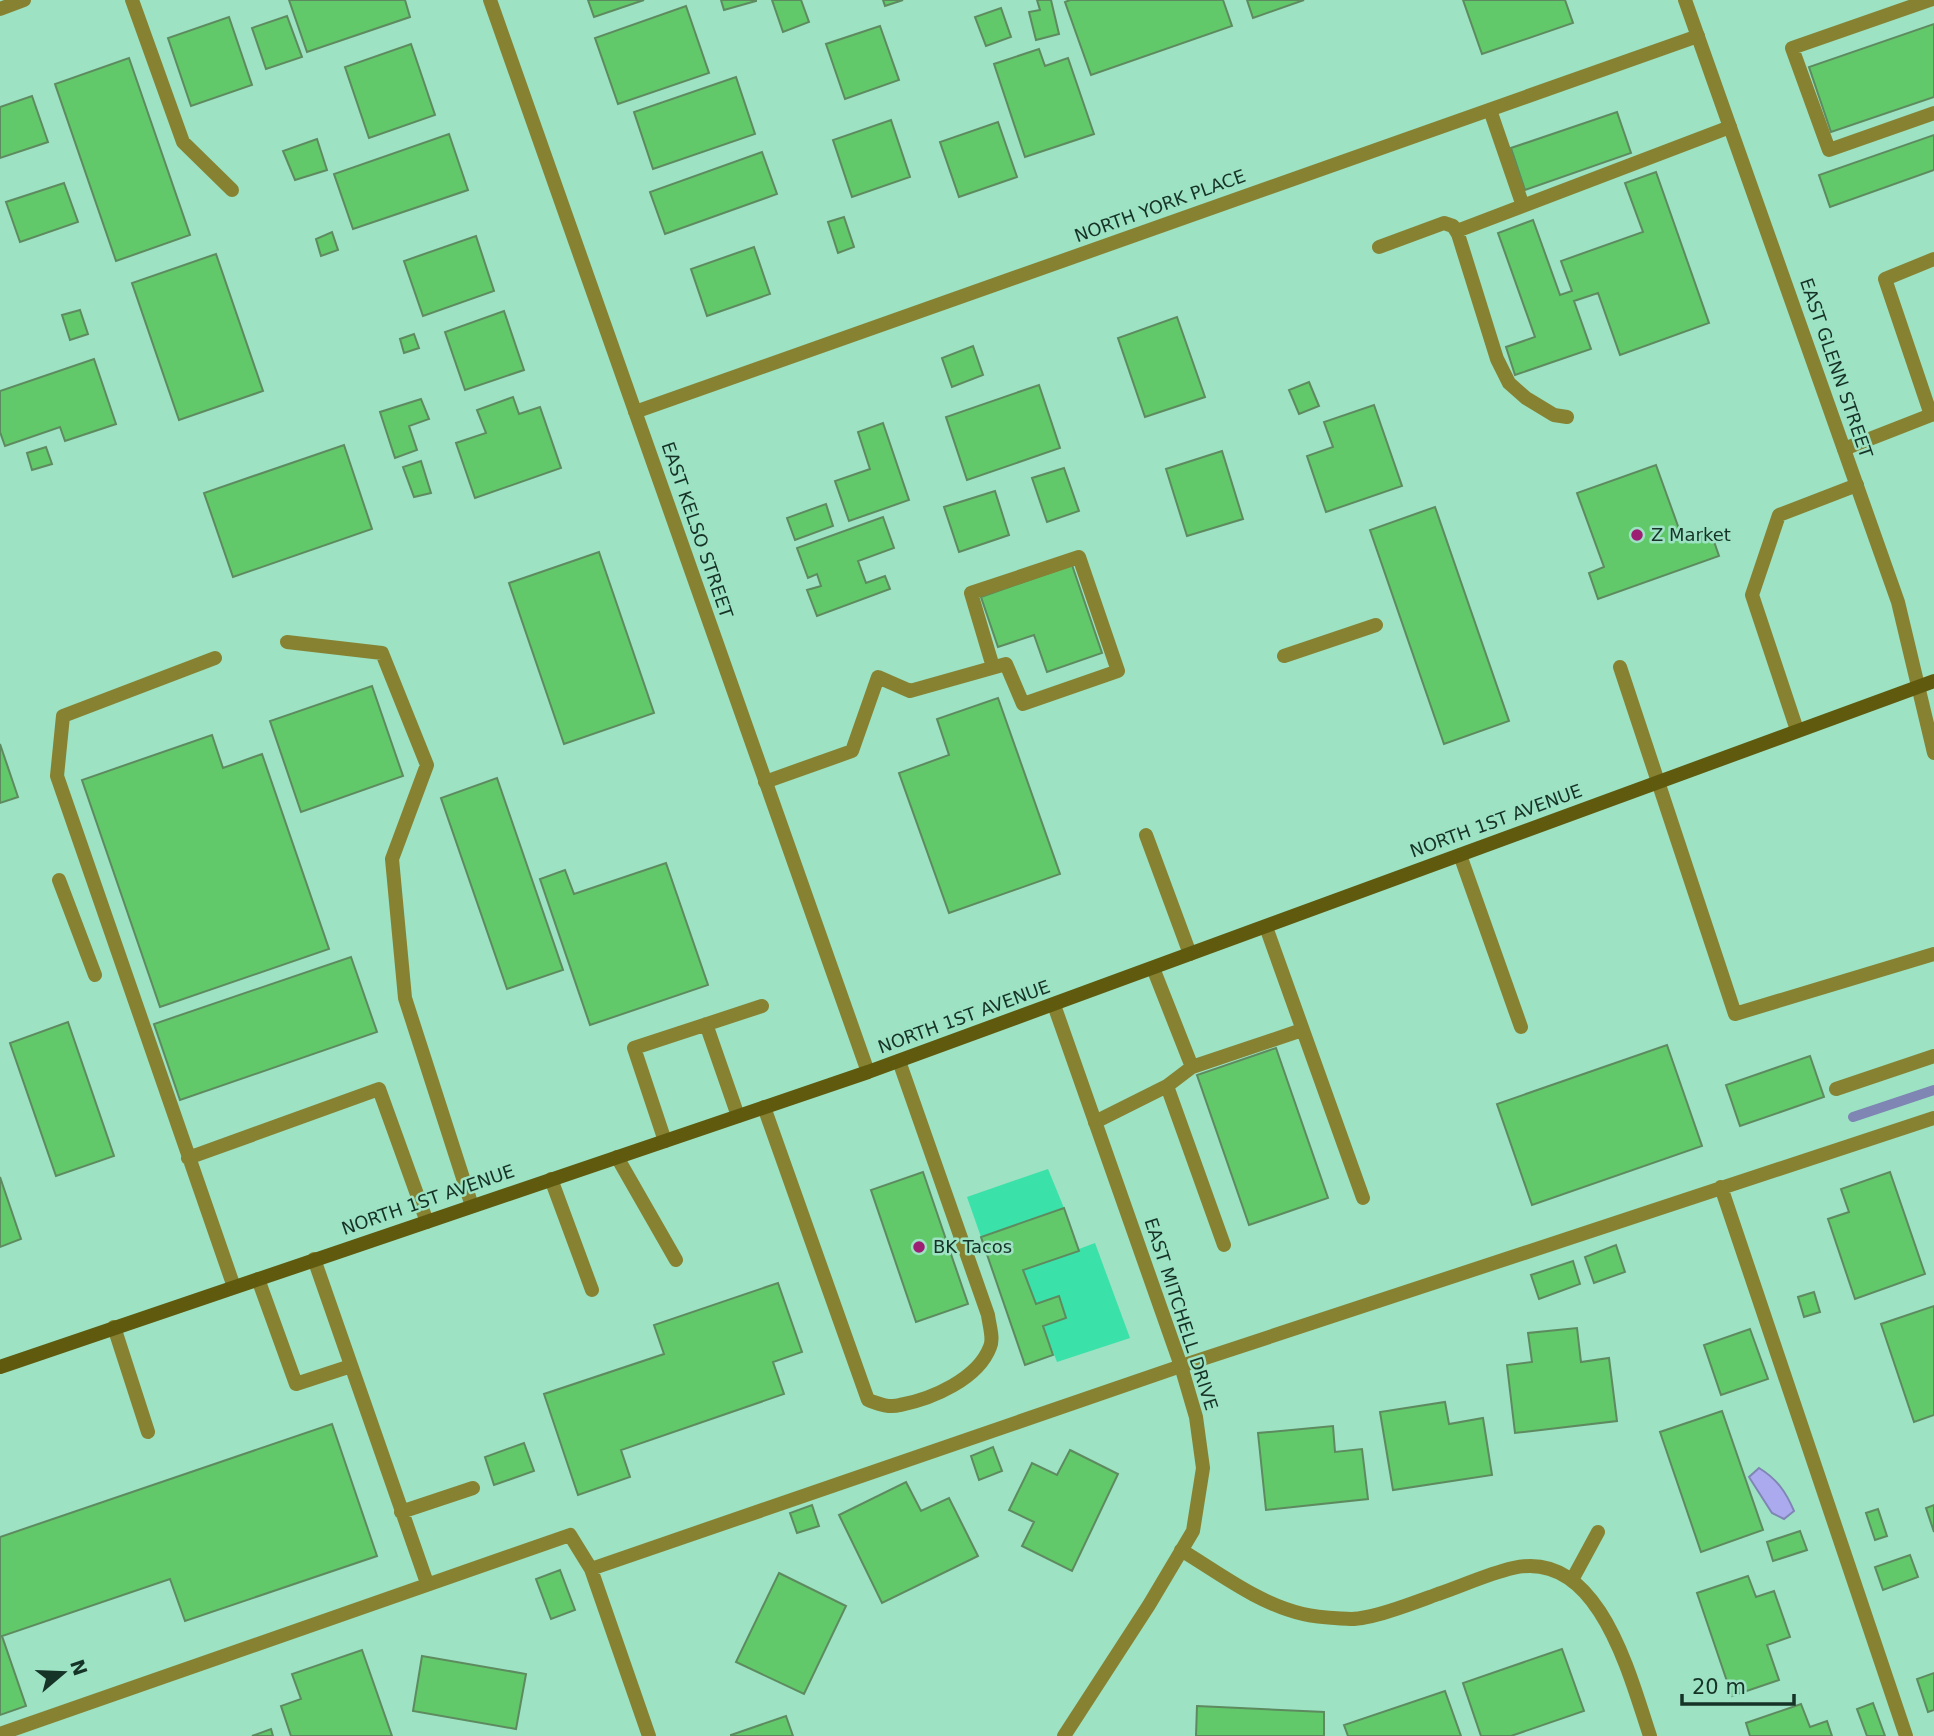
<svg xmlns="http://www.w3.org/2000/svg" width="1934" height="1736" font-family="'DejaVu Sans',sans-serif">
<rect width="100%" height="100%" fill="#9ce2c3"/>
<!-- green -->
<path fill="#3ae1a9" d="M1048 1169 1064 1208 981 1237 967 1197Z
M1095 1243 1130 1338 1057 1362 1043 1326 1066 1318 1059 1297 1036 1304 1023 1270Z"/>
<!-- water -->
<path fill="#acaaef" stroke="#7f86b3" stroke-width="2" d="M1759 1468C1777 1479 1786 1492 1794 1511L1784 1519 1772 1513 1749 1477Z"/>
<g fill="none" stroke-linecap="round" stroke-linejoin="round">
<!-- stream -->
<path stroke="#7f86b3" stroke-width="10" d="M1853 1117 1934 1090"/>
</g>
<!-- building -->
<path fill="#62c96a" stroke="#5d8b5f" stroke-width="2" d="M289 0H405L410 17 307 52Z
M588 0H644L594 17Z
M721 0H756V1L724 10Z
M772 0H801L809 22 783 32Z
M883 0H903L885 6Z
M1037 0H1051L1059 34 1036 40 1029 12 1040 10Z
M1070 0H1223L1232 26 1091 75 1065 2Z
M1247 0H1304L1253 18Z
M1463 0H1565L1573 23 1482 54Z
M686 6 709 73 618 104 595 38Z
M1001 8 1011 37 986 46 975 17Z
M287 16 302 57 266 69 252 28Z
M229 17 252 85 191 106 168 38Z
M1934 24V97L1831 132 1809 67Z
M880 26 899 80 845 99 826 44Z
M411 44 435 115 369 138 345 67Z
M1039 49 1045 66 1068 58 1094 134 1025 157 994 64Z
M129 58 190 235 116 261 55 84Z
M736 77 755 134 653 169 634 112Z
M32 96 48 142 0 158V107Z
M1617 112 1631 153 1525 190 1511 148Z
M891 120 910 177 852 197 833 140Z
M998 122 1017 177 959 197 940 142Z
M449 134 468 190 353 229 334 174Z
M1934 135V170L1830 207 1819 175Z
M317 139 327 170 295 180 283 151Z
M762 152 777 194 665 234 650 192Z
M1656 172 1709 323 1620 355 1598 293 1574 301 1591 349 1515 375 1506 347 1535 337 1498 233 1533 220 1560 295 1572 291 1561 261 1643 232 1625 183Z
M64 183 78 222 20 242 6 202Z
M844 217 854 247 838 253 828 222Z
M332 232 338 250 321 256 316 239Z
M476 236 494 291 423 316 404 261Z
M754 247 770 294 707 316 691 269Z
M216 254 263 391 179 420 132 283Z
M80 310 88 334 70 340 62 315Z
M504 311 524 370 465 390 445 332Z
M1177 317 1205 397 1145 417 1118 338Z
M414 334 419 348 404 353 400 339Z
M973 346 983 375 952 387 942 358Z
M94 359 116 424 65 441 60 427 5 446 0 432V391Z
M1309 382 1319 406 1299 414 1289 390Z
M1039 385 1060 448 967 480 946 417Z
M513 397 519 414 540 407 561 468 475 498 456 443 486 433 477 410Z
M421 399 429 419 409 426 417 450 395 458 380 412Z
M1374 405 1402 486 1326 512 1307 456 1333 447 1324 422Z
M883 423 909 500 849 521 835 481 870 469 858 432Z
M344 445 372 529 233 577 204 493Z
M46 447 52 464 32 470 27 453Z
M1222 451 1243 519 1187 536 1166 469Z
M421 461 431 493 414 497 403 467Z
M1656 465 1683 540 1710 530 1719 556 1598 599 1589 573 1604 567 1577 493Z
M1064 468 1079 511 1047 522 1032 478Z
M995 491 1009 535 959 552 944 507Z
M826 504 833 526 795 540 787 518Z
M1435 507 1509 721 1444 744 1370 530Z
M883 517 894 548 858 561 866 583 885 576 890 589 817 616 807 590 821 586 817 574 808 578 797 548Z
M599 552 654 713 564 744 509 583Z
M1072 565 1102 653 1047 672 1034 635 998 647 981 597Z
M372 686 403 776 301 812 270 721Z
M998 698 1060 874 949 913 899 773 949 755 937 719Z
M212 735 223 768 262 754 329 949 160 1007 82 780Z
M0 744 18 797 0 803Z
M497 778 563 970 507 989 441 798Z
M666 863 708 985 590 1025 540 879 565 870 574 894Z
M351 957 377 1032 180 1100 154 1024Z
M68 1022 114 1156 56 1176 10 1043Z
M1667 1045 1702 1146 1532 1205 1497 1104Z
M1276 1048 1328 1198 1249 1225 1197 1075Z
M1810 1056 1824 1097 1740 1126 1726 1085Z
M923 1172 968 1304 916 1322 871 1190Z
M1890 1172 1925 1274 1855 1299 1828 1219 1849 1212 1841 1189Z
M0 1177 21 1239 0 1247Z
M1064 1208 1079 1251 1023 1270 1036 1304 1059 1296 1066 1318 1043 1326 1053 1355 1025 1365 981 1237Z
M1616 1245 1625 1272 1594 1283 1585 1257Z
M1573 1261 1580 1284 1539 1299 1531 1275Z
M778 1283 802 1352 773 1362 784 1394 621 1450 630 1477 578 1495 544 1394 664 1354 654 1325Z
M1814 1292 1820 1312 1804 1317 1798 1297Z
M1934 1306V1415L1914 1422 1881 1324Z
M1577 1328 1581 1362 1609 1358 1617 1421 1515 1433 1507 1365 1532 1362 1528 1333Z
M1750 1329 1768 1379 1721 1395 1704 1345Z
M1445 1402 1449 1424 1483 1418 1492 1475 1393 1490 1380 1412Z
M1722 1411 1763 1530 1701 1552 1660 1432Z
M332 1424 377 1556 185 1621 170 1579 2 1636 26 1706 0 1715V1537Z
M1333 1426 1335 1452 1362 1449 1368 1499 1266 1510 1258 1433Z
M524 1443 534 1471 494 1485 485 1457Z
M993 1447 1002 1471 979 1480 971 1456Z
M1070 1450 1118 1474 1072 1571 1022 1546 1034 1522 1009 1510 1032 1463 1057 1475Z
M906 1482 921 1511 949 1498 978 1556 882 1603 839 1515Z
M812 1505 819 1526 797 1533 790 1513Z
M1934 1505V1532L1926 1508Z
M1878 1509 1887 1536 1875 1540 1866 1513Z
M1800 1531 1807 1550 1773 1561 1767 1542Z
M1910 1555 1918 1577 1883 1590 1875 1567Z
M560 1570 575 1610 551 1619 536 1579Z
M779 1573 846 1606 804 1694 736 1662Z
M1748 1576 1756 1597 1774 1591 1790 1637 1767 1645 1779 1680 1732 1696 1697 1593Z
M1562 1649 1584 1711 1511 1736H1481L1463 1683Z
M362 1650 392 1736H291L281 1706 301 1699 292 1674Z
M422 1656 526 1674 516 1729 413 1711Z
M1934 1673V1710L1928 1712 1917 1679Z
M1445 1691 1461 1736H1348L1344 1725Z
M1873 1703 1885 1736H1867L1857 1709Z
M1801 1704 1810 1727 1827 1721 1832 1736H1750L1746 1723Z
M1197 1706 1324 1712V1736H1196Z
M786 1716 793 1736H731V1735Z
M271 1729 273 1736H252Z"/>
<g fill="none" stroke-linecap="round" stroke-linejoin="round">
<!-- service -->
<path stroke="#878232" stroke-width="14" d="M132 0 183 142 232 190
M1930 0 1792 48 1829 150 1934 113
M1490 110 1523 206
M1457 231 1730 127
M1379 247 1444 223 1453 226 1458 234 1497 359 1509 383 1526 398 1554 415 1567 417
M1934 259 1885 279 1931 415 1934 414
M1844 449 1931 415
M287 642 382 653 427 765 392 859 405 998 472 1206
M1284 656 1376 625
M215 658 63 716 57 776 234 1287
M1620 667 1735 1014 1934 954
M1797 730 1752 595 1779 515 1857 485
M765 782 852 751 878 677 910 691 1006 664 1023 704 1118 671 1079 557 971 593 993 667
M1146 835 1190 954
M1460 855 1521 1027
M59 880 95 975
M1266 927 1363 1198
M1153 968 1192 1067 1167 1086 1224 1245
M706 1024 738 1116
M1192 1067 1302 1030
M1836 1089 1934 1056
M764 1107 868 1400C879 1404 889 1408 900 1405 932 1399 978 1379 990 1347 994 1339 989 1324 988 1315L899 1061
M1095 1122 1167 1086
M665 1141 634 1048 762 1006
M617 1157 676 1260
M188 1158 379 1089 427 1222
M551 1179 592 1290
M1721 1187 1906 1736
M314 1259 427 1583
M258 1279 296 1384 351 1366
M114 1327 148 1432
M401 1512 473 1488
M591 1569 1181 1366 1934 1118
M0 1734 570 1535 591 1569 649 1736"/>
<!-- minor -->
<path stroke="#878232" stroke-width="14" d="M490 0 868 1072
M0 9 24 0
M635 412 1698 36
M1054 1005 1181 1366 1196 1417 1203 1468 1193 1531 1149 1605 1064 1736
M1181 1550C1219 1573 1259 1604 1303 1614 1318 1618 1336 1618 1351 1619 1373 1619 1416 1602 1438 1594 1462 1586 1487 1574 1513 1568 1599 1548 1630 1677 1650 1736
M1572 1580 1598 1532"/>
<!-- tertiary -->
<path stroke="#878232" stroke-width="14" d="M1685 0 1898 602 1934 753"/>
<!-- secondary -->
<path stroke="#5f5a0e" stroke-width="14" d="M0 1367 868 1072 1934 681"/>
</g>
<!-- markers -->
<g fill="#9d1f73" stroke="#9ce2c3" stroke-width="2.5">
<circle cx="1637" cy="535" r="7"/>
<circle cx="919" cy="1247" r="7"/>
</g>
<g text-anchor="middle" stroke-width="5" stroke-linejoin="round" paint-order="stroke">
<!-- street labels -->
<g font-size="18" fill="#163327" stroke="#9ce2c3">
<text transform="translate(1160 206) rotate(-20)" y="6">NORTH YORK PLACE</text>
<text transform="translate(1836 368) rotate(71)" y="6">EAST GLENN STREET</text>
<text transform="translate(697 530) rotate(71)" y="6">EAST KELSO STREET</text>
<text transform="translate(1496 821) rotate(-20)" y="6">NORTH 1ST AVENUE</text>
<text transform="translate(964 1017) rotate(-20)" y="6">NORTH 1ST AVENUE</text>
<text transform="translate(428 1200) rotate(-19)" y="6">NORTH 1ST AVENUE</text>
<text transform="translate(1181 1314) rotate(72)" y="6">EAST MITCHELL DRIVE</text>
</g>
<!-- poi labels -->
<g font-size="18" fill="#163327" stroke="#9ce2c3" text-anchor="start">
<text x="1651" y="541">Z Market</text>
<text x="933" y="1253">BK Tacos</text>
</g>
</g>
<!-- north arrow -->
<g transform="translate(63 1673) rotate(71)" stroke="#9ce2c3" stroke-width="5" paint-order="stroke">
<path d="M0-5L12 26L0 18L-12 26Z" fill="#163327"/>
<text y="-10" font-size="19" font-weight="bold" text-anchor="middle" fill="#163327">N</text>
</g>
<!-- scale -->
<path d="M1682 1694v10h112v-10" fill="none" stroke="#163327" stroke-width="3.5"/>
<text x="1692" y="1694" font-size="21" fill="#163327" stroke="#9ce2c3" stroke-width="5" paint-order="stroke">20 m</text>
</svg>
